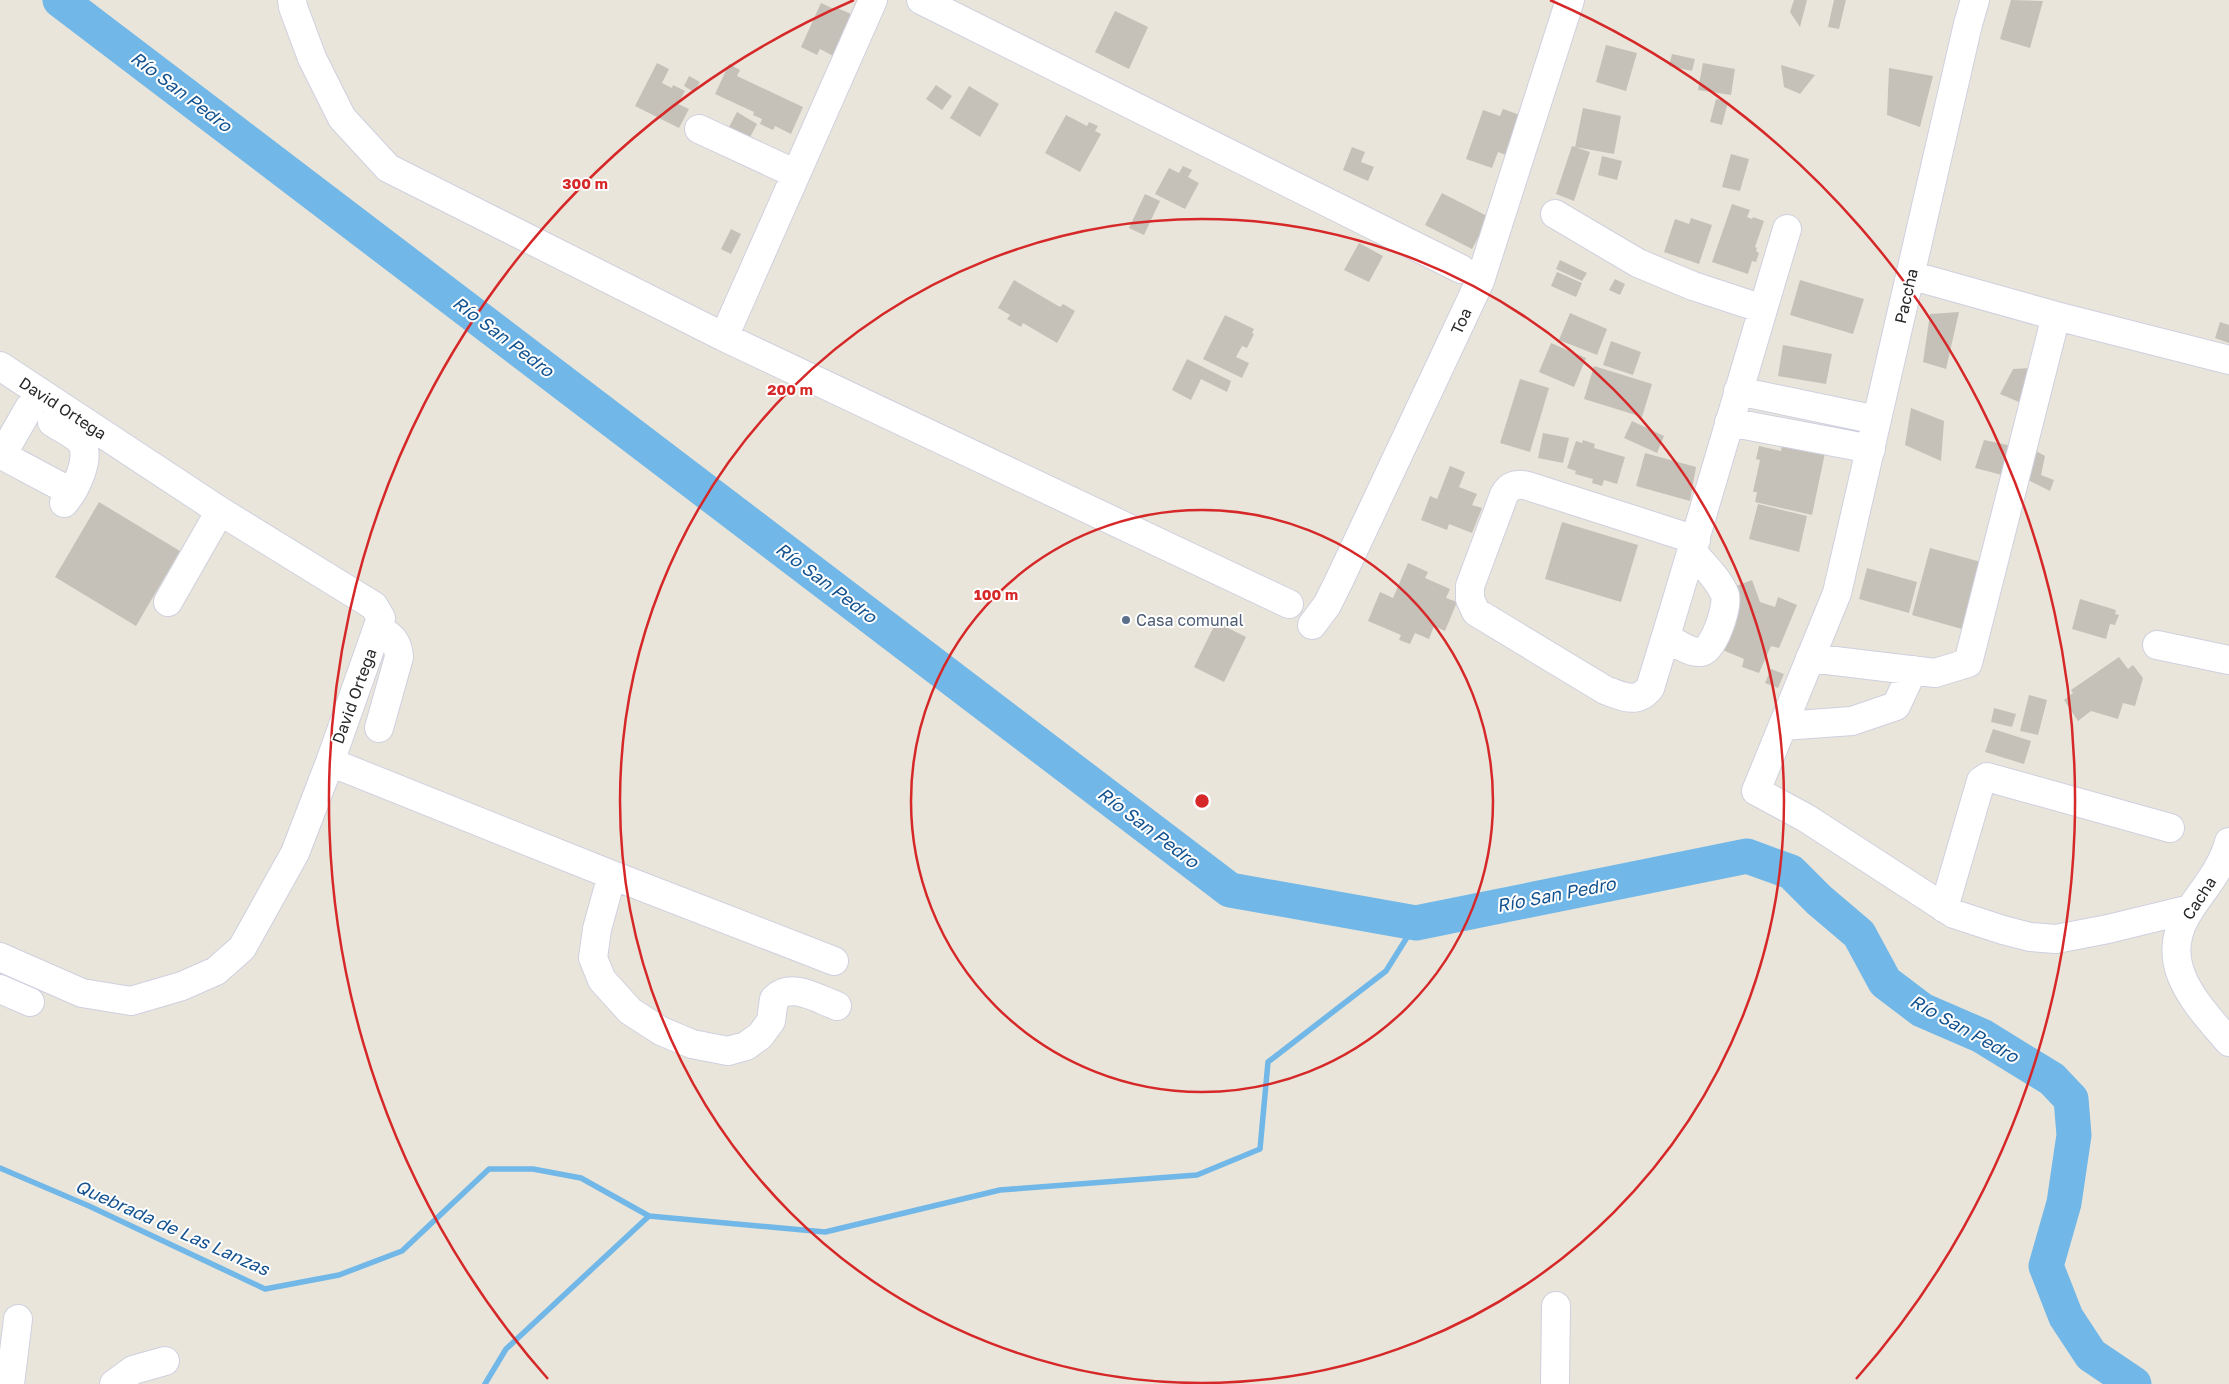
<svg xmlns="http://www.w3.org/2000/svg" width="2229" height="1384" font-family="'Golos Text',sans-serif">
<rect width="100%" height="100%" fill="#e9e5da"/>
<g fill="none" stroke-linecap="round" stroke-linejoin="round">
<!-- stream -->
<path stroke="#71b7e7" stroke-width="5.5" d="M0 1168 89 1206 265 1289 339 1275 402 1251 489 1169H533L581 1178 649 1216 825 1232 1000 1190 1197 1175 1260 1149 1268 1062 1386 971 1416 923
M485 1384 506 1349 649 1216"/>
<!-- river -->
<path stroke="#71b7e7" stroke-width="35" d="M60 0 1230 890 1416 923 1747 856 1791 872 1819 900 1859 934 1885 982 1922 1010 1982 1036 2052 1079 2071 1099 2074 1135 2064 1203 2046 1266 2066 1317 2091 1355 2134 1384"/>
</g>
<!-- building -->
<path fill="#c5c1b9" d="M857 0H859L839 59 820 49 817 55 801 47 821 3 834 9 835 7 851 14Z
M1794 0H1807L1800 27 1790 12Z
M1834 0H1846L1839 29 1828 27Z
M2011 0 2043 1 2030 48 2000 39Z
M1115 11 1148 27 1129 69 1095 52Z
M1606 45 1637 53 1626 91 1596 82Z
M1672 54 1695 59 1692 71 1669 66Z
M657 63 669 69 662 83 672 88 673 85 685 91 678 104 689 109 679 128 635 106Z
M1703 63 1735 69 1731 95 1698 90Z
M729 64 740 70 737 76 803 107 791 134 775 126 773 130 760 124 762 119 753 115 754 112 715 94Z
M1781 65 1815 75 1800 94 1784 87Z
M1889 68 1933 76 1920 127 1887 115Z
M689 76 700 82 694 92 684 86Z
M936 85 952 96 942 110 926 99Z
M969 86 999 104 980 137 950 118Z
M1716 99 1728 102 1722 125 1710 122Z
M1583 108 1621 116 1614 154 1575 147Z
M1503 109 1523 116 1509 156 1498 152 1492 168 1466 159 1483 110 1500 116Z
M737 112 757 124 749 139 729 127Z
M1066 115 1087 126 1089 122 1098 126 1095 131 1101 134 1080 172 1045 153Z
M1572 146 1590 152 1574 201 1556 194Z
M1352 147 1365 152 1361 162 1374 167 1368 181 1343 170Z
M1731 154 1749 159 1740 191 1722 187Z
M1602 156 1622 161 1617 180 1598 175Z
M1183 166 1192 170 1188 177 1199 183 1185 209 1155 194 1169 168 1179 173Z
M1442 193 1489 217 1472 249 1425 225Z
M1145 194 1160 201 1144 235 1129 228Z
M1732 204 1750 210 1747 217 1752 219 1753 217 1764 221 1755 247 1757 248 1756 251 1759 253 1756 262 1752 261 1748 274 1712 262Z
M1691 218 1712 225 1699 264 1664 252 1675 219 1689 224Z
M731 229 741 234 731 254 721 249Z
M1359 243 1383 256 1369 282 1344 270Z
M1560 260 1587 273 1582 281 1556 269Z
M1557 272 1582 283 1576 297 1551 286Z
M1615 279 1625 284 1620 295 1609 290Z
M1014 280 1060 307 1063 304 1075 311 1057 343 1023 323 1021 327 1007 319 1010 315 998 308Z
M1800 280 1864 299 1853 334 1790 315Z
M1959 312 1946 369 1923 362 1930 314Z
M1570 313 1607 329 1597 355 1559 340Z
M1225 315 1254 329 1252 333 1254 334 1247 348 1242 346 1236 357 1249 363 1242 378 1203 359Z
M2220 322 2229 325V343L2215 338Z
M1611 341 1641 352 1633 375 1603 365Z
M1551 343 1586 358 1574 387 1539 372Z
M1783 345 1832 354 1826 384 1778 376Z
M1187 359 1231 381 1227 392 1201 379 1191 400 1172 390Z
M1594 366 1652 384 1642 417 1584 399Z
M2030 368 2026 405 2000 394 2013 369Z
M1520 379 1549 388 1530 452 1500 443Z
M1911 408 1944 421 1941 461 1905 445Z
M1632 421 1664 436 1657 453 1624 438Z
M1543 433 1569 438 1563 463 1538 458Z
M1583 440 1595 444 1594 448 1625 457 1617 484 1604 480 1602 486 1592 483 1593 479 1575 474 1576 471 1567 468 1576 441 1582 443Z
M1984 440 2008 445 2002 475 1975 468Z
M1782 443 1825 453 1812 515 1755 502 1757 492H1753L1760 460 1756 459 1759 446 1781 451Z
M2036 451 2045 456 2041 475 2054 480 2050 491 2028 480Z
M1645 453 1696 467 1690 501 1636 486Z
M1450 466 1465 472 1459 487 1477 494 1472 505 1482 508 1472 533 1449 524 1447 530 1421 520 1430 496 1437 499Z
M99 502 180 551 136 626 55 577Z
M1758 504 1807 516 1799 552 1749 539Z
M1562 522 1638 545 1621 602 1545 579Z
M1930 548 1981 562 1962 629 1912 615Z
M1408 563 1428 572 1425 578 1450 589 1446 598 1457 602 1445 631 1434 626 1429 639 1415 633 1410 644 1399 640 1401 635 1368 621 1380 592 1393 598Z
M1867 568 1917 582 1909 613 1859 599Z
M1752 580 1760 602 1775 607 1778 597 1797 605 1779 648 1771 646 1759 673 1742 667 1744 659 1718 648 1726 590Z
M2080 599 2116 610 2115 614 2119 615 2115 625 2110 624 2106 639 2072 629Z
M1216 622 1246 637 1224 682 1194 667Z
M2119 657 2128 669 2133 665 2143 678 2135 706 2123 703 2118 719 2091 711 2078 721 2064 700 2073 693 2071 690Z
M1771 669 1784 674 1778 688 1765 683Z
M2029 695 2047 700 2038 735 2020 731Z
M1994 708 2016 714 2012 727 1991 722Z
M1993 729 2031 741 2024 764 1985 752Z"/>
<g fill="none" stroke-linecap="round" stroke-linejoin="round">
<!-- minor casing -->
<g stroke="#cfd0e0" stroke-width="30">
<path id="minor" d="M292 0 293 7 312 58 342 118 388 168 724 337 1289 604
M921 0 1461 269
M1975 0 1968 24 1837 593 1756 791 1806 818 1954 914 2003 930 2030 937 2056 939 2108 929 2190 909
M699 129 796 174
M1555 214 1638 263 1693 286 1763 309
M1910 275 2056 316 2229 360
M724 337 873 0
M0 366 220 511 374 606 381 618 330 762 295 853 242 948 216 971 182 986 131 1001 82 993 0 957
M1738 391 1877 420
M52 422C60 428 75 434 81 442 92 457 75 491 64 503
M1729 422 1871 449
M0 454 71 492
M2 455 29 408
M1696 540 1528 486C1518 483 1509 485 1504 495L1470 586V599L1476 612 1605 690C1622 696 1636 705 1650 688 1697 536 1741 382 1787 229
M168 602 220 511
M1312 625 1327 605 1338 583 1480 281 1570 0
M379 629C392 636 398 642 399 657L379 728
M1666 637C1675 642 1689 653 1701 652 1714 650 1728 607 1725 595 1719 579 1703 565 1693 552
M2157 645 2229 660
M1810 658 1935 673 1968 663 2056 316
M1783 726 1852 721 1896 706 1913 670
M330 762 612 875 834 961
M2229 842C2222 868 2206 886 2191 908 2154 962 2195 1002 2229 1042
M612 875 597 929 593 958 602 980 630 1011 661 1031 692 1044 728 1051 746 1046 760 1036 771 1021 774 999C791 981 818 999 837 1006
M1944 908 1981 781 1987 777 2170 828
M0 989 30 1002
M10 1384 18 1319
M114 1384 133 1370 165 1361
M1555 1384 1556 1306"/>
</g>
<!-- minor -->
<use href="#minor" stroke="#fff" stroke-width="28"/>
</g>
<!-- distance rings -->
<g fill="none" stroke="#d62828" stroke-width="2.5">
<circle cx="1202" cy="801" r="291"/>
<circle cx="1202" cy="801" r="582"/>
<path d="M548 1379A873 873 0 0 1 854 0M1550 0A873 873 0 0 1 1856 1379"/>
</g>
<!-- markers -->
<circle fill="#5c6f8a" stroke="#fff" stroke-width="2" cx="1126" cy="620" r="5"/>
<g text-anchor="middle" stroke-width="4" stroke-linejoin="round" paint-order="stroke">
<!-- street labels -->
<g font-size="16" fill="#282828" stroke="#fff">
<text transform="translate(1906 296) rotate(-77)" y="6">Paccha</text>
<text transform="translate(1461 321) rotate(-65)" y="6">Toa</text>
<text transform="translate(63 408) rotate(33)" y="6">David Ortega</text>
<text transform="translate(354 696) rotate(-70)" y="6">David Ortega</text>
<text transform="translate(2199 898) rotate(-57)" y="6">Cacha</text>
</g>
<!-- service labels -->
<g font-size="16" fill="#4e5e75" stroke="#fff" text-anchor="start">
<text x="1136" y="626">Casa comunal</text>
</g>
<!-- water labels -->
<g font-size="18" font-style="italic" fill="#14538f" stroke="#fff">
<text transform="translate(181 92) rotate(37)" y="6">Río San Pedro</text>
<text transform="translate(503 337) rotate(37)" y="6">Río San Pedro</text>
<text transform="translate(826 583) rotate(37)" y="6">Río San Pedro</text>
<text transform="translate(1148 828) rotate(37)" y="6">Río San Pedro</text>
<text transform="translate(1556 895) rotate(-11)" y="6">Río San Pedro</text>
<text transform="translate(1964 1029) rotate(29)" y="6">Río San Pedro</text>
<text transform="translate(172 1228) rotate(24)" y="6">Quebrada de Las Lanzas</text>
</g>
</g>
<circle cx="1202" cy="801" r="8" fill="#d62828" stroke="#fff" stroke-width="2.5"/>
<g font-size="15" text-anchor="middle" font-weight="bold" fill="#d62828" stroke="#fff" stroke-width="4" stroke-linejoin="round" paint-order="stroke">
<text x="585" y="189">300 m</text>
<text x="790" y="395">200 m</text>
<text x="996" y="600">100 m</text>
</g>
</svg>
